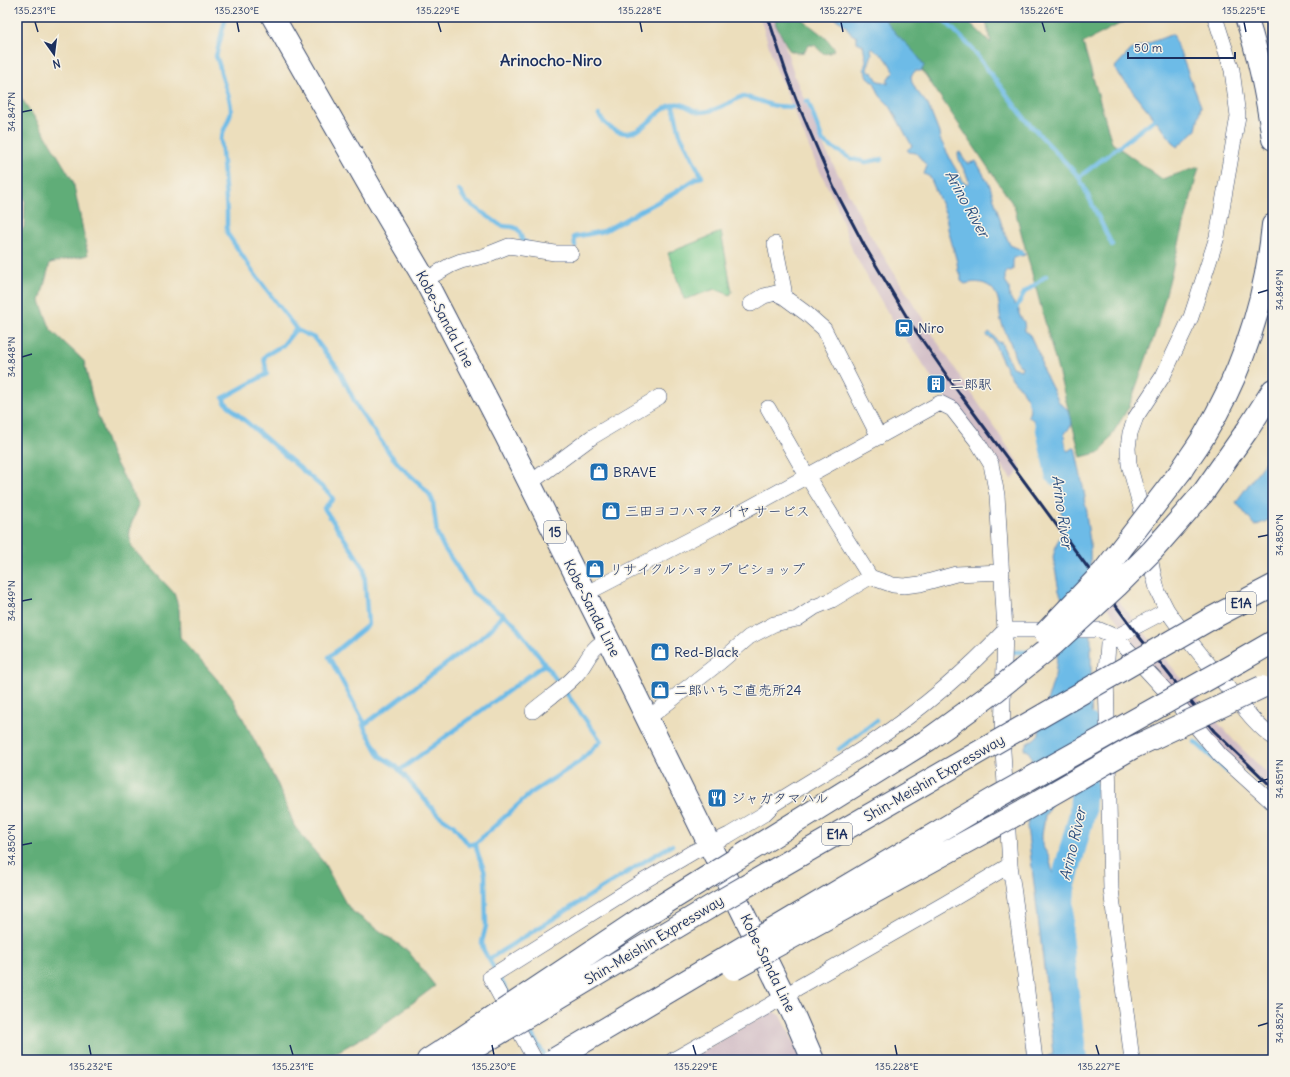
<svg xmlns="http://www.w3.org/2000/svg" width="1290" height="1077" font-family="Delius,'Klee One',sans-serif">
<rect width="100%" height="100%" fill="#f7f3e8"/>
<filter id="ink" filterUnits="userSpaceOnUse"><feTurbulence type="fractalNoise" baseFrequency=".025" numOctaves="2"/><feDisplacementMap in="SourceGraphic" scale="8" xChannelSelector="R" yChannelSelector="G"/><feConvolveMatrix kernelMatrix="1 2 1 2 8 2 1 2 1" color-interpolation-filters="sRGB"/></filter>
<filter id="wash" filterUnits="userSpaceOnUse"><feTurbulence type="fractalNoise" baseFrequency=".012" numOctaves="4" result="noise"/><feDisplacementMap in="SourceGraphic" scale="16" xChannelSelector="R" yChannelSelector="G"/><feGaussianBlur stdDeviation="0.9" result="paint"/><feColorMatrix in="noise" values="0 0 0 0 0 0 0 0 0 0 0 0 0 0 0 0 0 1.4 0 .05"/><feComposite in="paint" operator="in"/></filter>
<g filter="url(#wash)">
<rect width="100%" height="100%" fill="#ecdebc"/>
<!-- industrial -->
<path fill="#d2bdc6" d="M760 17H776L795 77 822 143 869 233 938 343 1021 467 1012 480 958 409 948 402 888 313 853 252 837 206 814 159 774 63Z
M1099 576 1134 621 1123 627 1093 591Z
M1143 631 1204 707 1235 742 1273 779V794L1221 749 1130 639Z
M771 1011 781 1015 802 1060H688Z"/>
<!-- green -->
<path fill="#77c98c" stroke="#497c75" d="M721 232 732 292 730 295 715 289 686 299H684L668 253Z"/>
<!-- forest -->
<path fill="#61ad78" stroke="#3e6e6b" d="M775 17H802L803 20 826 38 835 49C826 57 822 54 815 45H808L804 52 797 53 789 50 776 25Z
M879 17H964L991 43 985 17H1133L1083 43 1112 143 1162 179 1199 167 1157 328 1129 407 1101 452 1081 457 1014 206 916 61Z
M17 92 37 121 73 181 88 255 50 263 40 301 51 330 84 361 93 401 111 454 139 505 129 530 131 547 174 593 179 609 180 637 230 694 278 785 295 827 324 863 345 902 352 911 408 951 435 986 379 1028 323 1060H17V235L24 227 25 201 17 185Z"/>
<!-- water -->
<path fill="#6dbbe7" stroke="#4475a2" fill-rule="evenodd" d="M834 17H883C887 21 889 26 893 30 903 42 916 51 924 66L921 71H915L911 76 912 82 916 90 928 105 939 133 940 139 949 156 951 161 964 183 967 184 969 182C967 172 958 163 958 153L960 152 967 164 976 161 990 186 1003 229 1010 245 1022 250 1025 255 1013 258V270L1010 271 1007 270 1005 273V280L1009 288 1010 298 1019 310V314L1024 322 1025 331 1030 335 1041 359 1042 368 1060 404C1069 408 1071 415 1072 424L1064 435 1066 450 1069 451 1075 447 1085 497 1084 499 1087 512 1086 515 1090 542 1092 757 1080 762 1079 774 1055 796 1045 816 1042 835V845L1049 857 1053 874 1051 883 1064 991 1075 1046V1054L1077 1060H1054V1057H1051L1050 1060H1047V1057L1053 1054 1052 1044 1053 1042 1027 826 1030 812 1041 783 1039 764 1037 761 1034 766 1025 770 1027 766 1032 763 1030 754 1027 750H1024L1026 744 1034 739 1039 734 1040 724 1055 676 1062 612V598L1059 591 1053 557 1057 543 1063 531V521L1061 511V497L1053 455 1049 441 1052 438 1051 433 1045 422C1036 425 1035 421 1028 416 1036 400 1016 386 1009 374 1003 363 997 351 993 339L986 336 989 332 993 335 999 343 1001 342 1012 367 1021 370 1022 366 1019 365 1014 355 1013 350C1010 341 1004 331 1001 321 999 314 1000 306 998 299 993 283 979 280 965 284L961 281V275L958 271 957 262 948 229 946 215 930 177 924 174 927 166 916 153 909 152 907 150 912 146 890 106 880 96 874 82 868 77 864 69 866 60 863 45 857 42V37C848 33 850 31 845 25 842 22 837 21 834 17ZM872 48C875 51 877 52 881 54 887 58 891 66 894 73L888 78V84L884 82 878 81 873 73 867 69 872 54 871 49Z
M1173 34 1201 106 1196 130 1177 147 1114 68 1131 50Z
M1273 451V518L1255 526 1236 502Z"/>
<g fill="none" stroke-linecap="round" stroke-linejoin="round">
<!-- stream -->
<path stroke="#6dbbe7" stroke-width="4.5" d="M226 17 216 56C220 65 221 74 224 83 227 92 231 100 231 110 230 121 223 128 221 139L227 213V233L254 273 297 330 314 338 339 370 358 408 390 454 401 467 421 485 430 495 433 502 437 534 444 548 455 564 473 593 512 621 545 664 601 741 579 762 531 793 476 843C476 855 483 863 485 874L486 926 482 942 483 949 511 998
M941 17 969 45 1026 120 1079 177
M806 101H808L823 142 852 159 866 162 882 159
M599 115C603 122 609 128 617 131 643 141 653 109 675 104 685 102 692 112 701 112 710 112 719 108 727 104 732 102 737 98 741 97 754 96 765 105 777 106 782 107 787 106 792 107
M459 190 466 201 500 225C506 228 515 224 519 231 521 235 521 238 523 241L528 243
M1112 245 1079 177 1155 119
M575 246 574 237 604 231 674 193 697 178 702 177 680 134 673 105
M1014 312 1024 293 1046 276
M296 329 283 345 266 355 264 358 267 374 223 398 225 402 235 412 329 493 333 499 324 508 364 568 368 625 329 657 365 724 363 725 380 756 396 766 437 814 453 825 469 845 476 843
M1014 652H1032
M365 724 481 638 492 628 503 614
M1195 742 1228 772
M839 749 876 721
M400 770 545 664
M489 959 650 858 672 845
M525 1023 541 1050 547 1058"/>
<!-- river -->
<path stroke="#6dbbe7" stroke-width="26" d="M1040 396 1046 415 1058 474
M1074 1060 1059 936 1062 888 1082 814 1088 726"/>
</g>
</g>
<g filter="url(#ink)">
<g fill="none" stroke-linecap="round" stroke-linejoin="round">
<!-- minor casing -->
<g stroke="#3a496c" stroke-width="16">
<path id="minor" d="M775 244 784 290V297
M425 280 451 265 461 261 484 256 509 246 555 253H571
M751 304 764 296 776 293 784 297 807 314 824 329 879 437
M768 408 807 476 870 577 893 585 904 586 920 584 956 574 1002 572
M530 483 592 437 659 397
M585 594 720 524 940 403 952 409 977 441 991 464 997 495 1005 630 1002 735 1010 865 1024 966 1035 1060
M1167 610C1185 637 1207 662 1228 688 1242 705 1255 725 1273 737
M533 711C547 699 563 689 576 675 589 661 588 649 608 639
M647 719 720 662 749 637 774 624 797 619 815 607 832 600 870 577
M535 1060 490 977 632 888 693 852 729 835 764 814 774 804C807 783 840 764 873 742 920 710 966 672 1005 630H1100L1116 637 1174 700 1220 755 1273 803
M673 1060 770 1005 799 987 946 903 1010 865
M1132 1060 1111 889 1106 673 1108 644 1116 637 1167 610 1158 592 1153 573 1141 508 1129 464 1128 448 1130 433 1136 417 1163 376 1191 317 1217 237 1238 116 1232 70 1215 17"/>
</g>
<!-- primary casing -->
<g stroke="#3a496c" stroke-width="24">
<path id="primary" d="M273 17 376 197 425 280 506 436 608 639 794 1016 813 1060"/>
</g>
<!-- motorway casing -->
<g stroke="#3a496c" stroke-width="24">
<path id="motorway" d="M1246 17C1260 59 1267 96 1273 139
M1181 471C1188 459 1197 448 1204 436 1242 372 1266 299 1273 225
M1203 493 1248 429 1273 390
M1210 619 1273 586
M1240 661 1273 642
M428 1060 459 1040"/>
</g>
<!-- minor -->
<use href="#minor" stroke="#fff" stroke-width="15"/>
<!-- primary -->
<use href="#primary" stroke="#fff" stroke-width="22"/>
<!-- motorway -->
<use href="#motorway" stroke="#fff" stroke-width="22"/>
<!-- rail -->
<path stroke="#1b2f5e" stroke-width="3" d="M768 17 786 72 798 104 834 188 864 245 911 324 954 386 1133 629 1214 731 1273 788"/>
<!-- motorway-bridge casing -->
<g stroke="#3a496c" stroke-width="24" stroke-linecap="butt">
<path id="motorway-bridge" d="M1045 633 1104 571 1181 471
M734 969 1017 814 1132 748 1262 687
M459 1040 651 912 928 740 997 690 1054 644 1117 586 1153 550 1203 493
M466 1053 715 904 1210 619
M553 1060 997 797 1240 661"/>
</g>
<!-- motorway-bridge -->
<use href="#motorway-bridge" stroke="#fff" stroke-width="22"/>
</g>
</g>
<!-- ticks -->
<path fill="none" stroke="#1b2f5e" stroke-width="1.5" d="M35 22 38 32M237 22 239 32M438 22 441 32M640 22 642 32M841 22 843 32M1042 22 1045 32M1244 22 1246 32M22 112 32 110M1258 293 1268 290M22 357 32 354M1258 537 1268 535M22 601 32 599M1258 782 1268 779M22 845 32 843M1258 1026 1268 1023M89 1045 91 1055M290 1045 293 1055M492 1045 494 1055M693 1045 696 1055M895 1045 897 1055M1096 1045 1099 1055"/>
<!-- icons -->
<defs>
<g id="station-square" transform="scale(1)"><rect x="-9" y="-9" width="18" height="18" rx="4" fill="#1f6fb2" stroke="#f7f3e8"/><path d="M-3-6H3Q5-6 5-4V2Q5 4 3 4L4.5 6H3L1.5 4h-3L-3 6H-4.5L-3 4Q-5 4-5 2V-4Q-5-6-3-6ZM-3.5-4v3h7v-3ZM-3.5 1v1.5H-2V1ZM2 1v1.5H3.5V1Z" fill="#fff"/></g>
<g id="building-square" transform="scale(1)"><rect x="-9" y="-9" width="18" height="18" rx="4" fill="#1f6fb2" stroke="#f7f3e8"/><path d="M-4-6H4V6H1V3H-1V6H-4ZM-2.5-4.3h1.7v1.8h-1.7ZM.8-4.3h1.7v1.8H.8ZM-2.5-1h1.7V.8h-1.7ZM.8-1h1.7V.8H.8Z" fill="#fff"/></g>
<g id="shop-square" transform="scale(1)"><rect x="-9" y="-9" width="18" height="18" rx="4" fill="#1f6fb2" stroke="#f7f3e8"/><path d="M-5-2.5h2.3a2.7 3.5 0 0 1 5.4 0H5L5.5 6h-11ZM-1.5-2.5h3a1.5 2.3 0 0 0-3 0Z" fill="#fff"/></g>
<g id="restaurant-square" transform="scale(1)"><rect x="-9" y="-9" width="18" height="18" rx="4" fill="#1f6fb2" stroke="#f7f3e8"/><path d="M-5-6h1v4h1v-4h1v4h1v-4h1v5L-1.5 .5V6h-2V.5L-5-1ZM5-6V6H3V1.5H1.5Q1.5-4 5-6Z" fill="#fff"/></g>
</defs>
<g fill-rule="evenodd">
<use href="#station-square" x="904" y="328"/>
<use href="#building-square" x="936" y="384"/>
<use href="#shop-square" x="599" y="472"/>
<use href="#shop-square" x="611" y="511"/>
<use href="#shop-square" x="595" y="569"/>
<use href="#shop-square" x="660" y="652"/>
<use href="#shop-square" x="660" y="690"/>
<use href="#restaurant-square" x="717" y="798"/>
</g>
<g text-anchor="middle" stroke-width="3" stroke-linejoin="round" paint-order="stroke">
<!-- shield labels -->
<g fill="#f7f3e8" stroke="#5d6a87" stroke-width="1">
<rect x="544" y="521" width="22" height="22" rx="3"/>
<rect x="1226" y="592" width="30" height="22" rx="3"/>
<rect x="822" y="823" width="30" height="22" rx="3"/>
</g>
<g font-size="13" font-weight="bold" fill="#1b2f5e">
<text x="555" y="537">15</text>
<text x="1241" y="608">E1A</text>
<text x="837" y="839">E1A</text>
</g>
<!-- street labels -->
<g font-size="14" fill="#1b2f5e" stroke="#f7f3e8">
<text transform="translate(445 319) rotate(62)" y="5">Kobe-Sanda Line</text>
<text transform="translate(592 608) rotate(63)" y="5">Kobe-Sanda Line</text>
<text transform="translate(934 778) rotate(-30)" y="5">Shin-Meishin Expressway</text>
<text transform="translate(654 940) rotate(-31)" y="5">Shin-Meishin Expressway</text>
<text transform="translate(768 963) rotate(64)" y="5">Kobe-Sanda Line</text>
</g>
<!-- poi labels -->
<g font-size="14" fill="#1b2f5e" stroke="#f7f3e8" text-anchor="start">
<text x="918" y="333">Niro</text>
<text x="950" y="389">二郎駅</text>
<text x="613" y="477">BRAVE</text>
<text x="625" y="516">三田ヨコハマタイヤ サービス</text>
<text x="609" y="574">リサイクルショップ ビショップ</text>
<text x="674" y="657">Red-Black</text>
<text x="674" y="695">二郎いちご直売所24</text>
<text x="731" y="803">ジャガタマハル</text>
</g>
<!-- water labels -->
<g font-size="15" font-style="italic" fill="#305280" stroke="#f7f3e8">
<text transform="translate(967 204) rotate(61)" y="5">Arino River</text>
<text transform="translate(1062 512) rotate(82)" y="5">Arino River</text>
<text transform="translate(1073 844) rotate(-77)" y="5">Arino River</text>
</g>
<!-- quarter labels -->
<g font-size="16" font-weight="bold" fill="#1b2f5e" stroke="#f7f3e8">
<text x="551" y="66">Arinocho-Niro</text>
</g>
</g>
<!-- margin -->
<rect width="1290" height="1077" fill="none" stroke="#f7f3e8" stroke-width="44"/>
<!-- north arrow -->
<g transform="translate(54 54) rotate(166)" stroke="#f7f3e8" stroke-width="3" paint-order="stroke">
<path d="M0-3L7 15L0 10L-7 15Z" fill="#1b2f5e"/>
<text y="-6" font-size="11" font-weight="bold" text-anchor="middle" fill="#1b2f5e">N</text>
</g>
<!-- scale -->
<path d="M1128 52v6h107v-6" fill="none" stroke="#1b2f5e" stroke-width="2"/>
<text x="1134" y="52" font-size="12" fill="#1b2f5e" stroke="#f7f3e8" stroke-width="3" paint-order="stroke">50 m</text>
<rect x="22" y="22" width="1246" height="1033" fill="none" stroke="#1b2f5e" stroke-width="1.5"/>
<g font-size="10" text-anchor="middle" fill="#1b2f5e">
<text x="35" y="14">135.231°E</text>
<text x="237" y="14">135.230°E</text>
<text x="438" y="14">135.229°E</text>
<text x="640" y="14">135.228°E</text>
<text x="841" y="14">135.227°E</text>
<text x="1042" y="14">135.226°E</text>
<text x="1244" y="14">135.225°E</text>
<text transform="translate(11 112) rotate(-90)" y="4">34.847°N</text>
<text transform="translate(1279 290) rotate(-90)" y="4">34.849°N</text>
<text transform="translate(11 357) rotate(-90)" y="4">34.848°N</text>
<text transform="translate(1279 535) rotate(-90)" y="4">34.850°N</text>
<text transform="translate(11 601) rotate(-90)" y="4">34.849°N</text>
<text transform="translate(1279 779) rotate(-90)" y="4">34.851°N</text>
<text transform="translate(11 845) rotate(-90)" y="4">34.850°N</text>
<text transform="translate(1279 1023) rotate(-90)" y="4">34.852°N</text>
<text x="91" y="1070">135.232°E</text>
<text x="293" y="1070">135.231°E</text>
<text x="494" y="1070">135.230°E</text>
<text x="696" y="1070">135.229°E</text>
<text x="897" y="1070">135.228°E</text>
<text x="1099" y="1070">135.227°E</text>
</g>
</svg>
